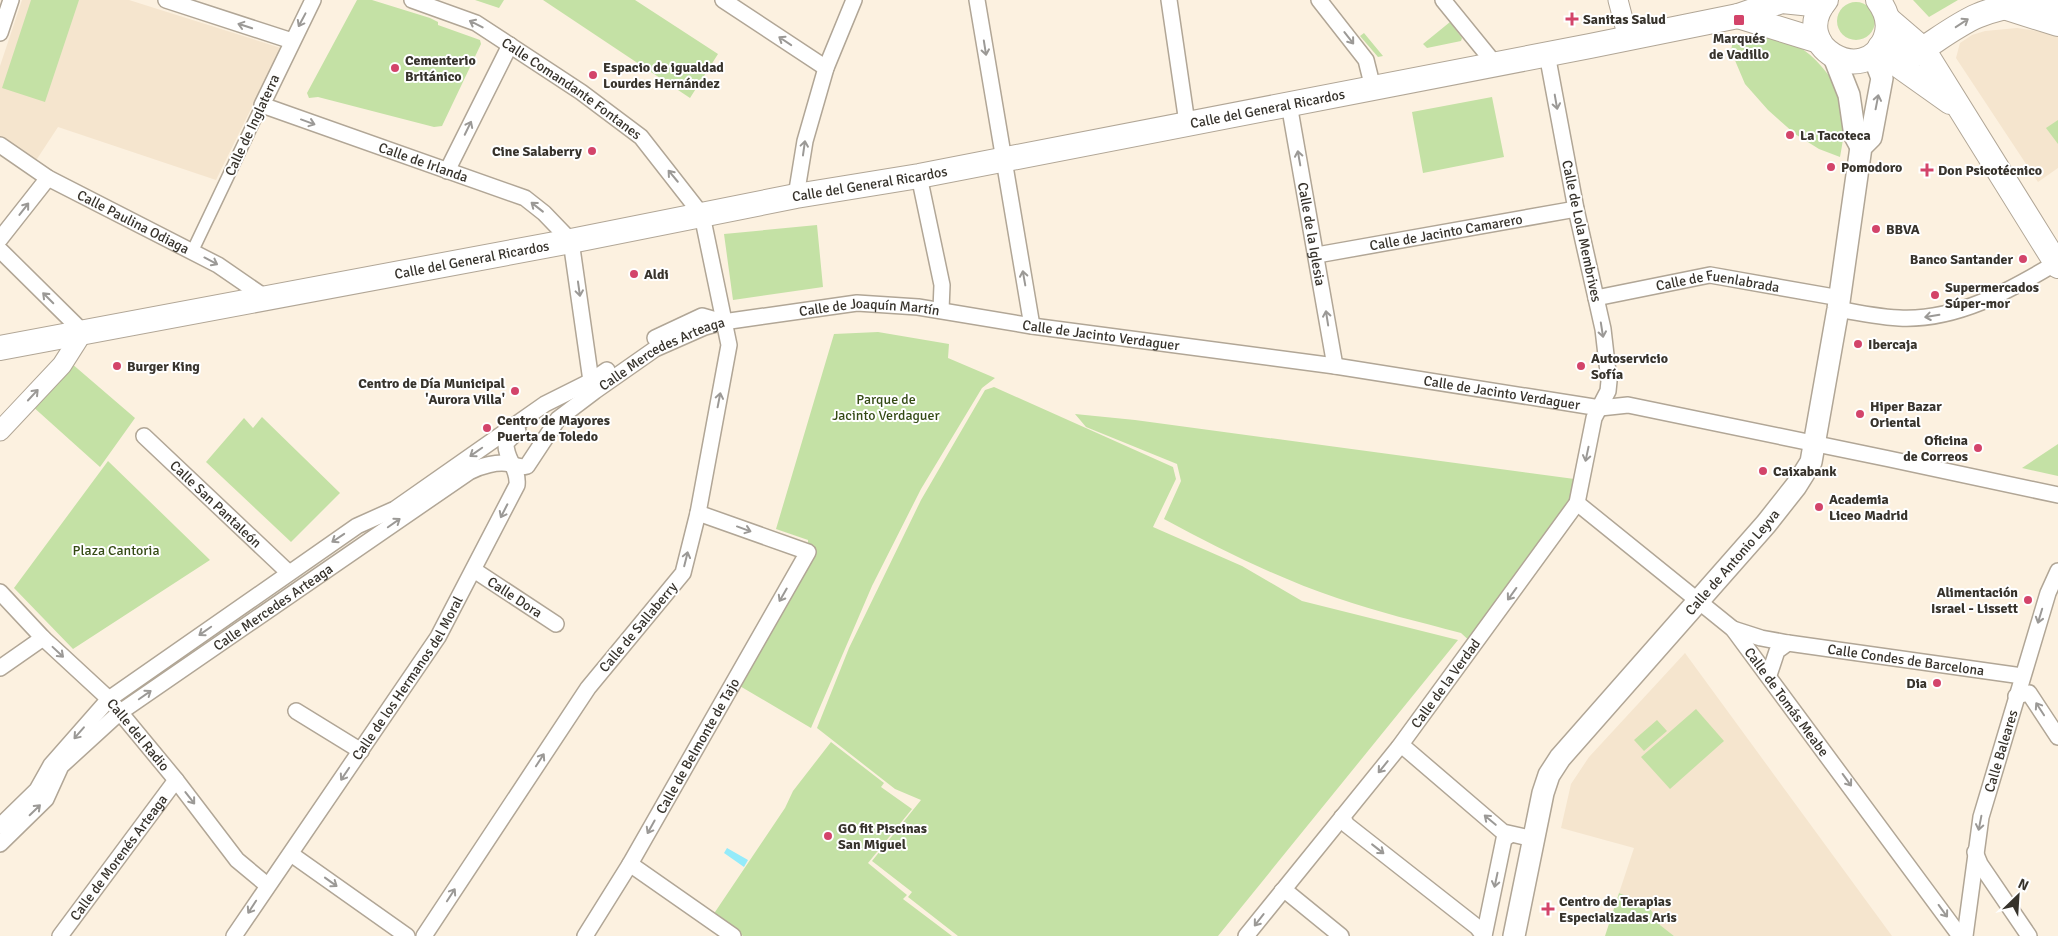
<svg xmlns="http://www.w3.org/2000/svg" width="2058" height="936" font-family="Signika,sans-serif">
<rect width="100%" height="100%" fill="#fcf1e0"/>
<!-- built -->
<path fill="#f5e5ce" d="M22 0H129L281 48 216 180 58 127 35 162 0 138V66Z
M2017 28 2043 32 2058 37V168L2038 182 1956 58 1960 43 1972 35 1985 31Z
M1685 653 1892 936H1674L1660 925 1648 905 1619 893 1634 848 1561 828 1571 784 1589 757Z"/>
<!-- green -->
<path fill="#c4e1a5" d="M31 0H79L45 102 2 88Z
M357 0H372L430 18 438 22V25L480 40 481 44 442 126 434 127 318 97 309 98 307 93Z
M475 0H504L499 8Z
M543 0H635L718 54 690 98Z
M1913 0H1958L1929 17Z
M1837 21a19 19 0 1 1 38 0a19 19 0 1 1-38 0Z
M1450 22 1462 38 1461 41 1427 48 1423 44Z
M1364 33 1383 56 1378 57 1360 36Z
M1750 36C1766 37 1784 40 1799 47 1816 56 1842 88 1844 107 1846 124 1843 141 1840 157L1819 149 1795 134 1768 110 1745 84 1731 51 1733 40Z
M1492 97 1504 157 1423 173 1412 112Z
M2058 120V144L2046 128Z
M817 225 823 287 733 300 724 234Z
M878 332 949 344 948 358 995 378 982 388 921 489 872 586 811 728 733 682 808 552V540L776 529 834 334Z
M71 363 135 418 100 467 31 405Z
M994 387 1173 467 1176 479 1153 527 1242 566 1302 601 1458 640 1218 936H958L908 897 912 892 872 861 921 800 895 789 817 728 849 648 921 500 985 390Z
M1075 414 1135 420 1582 480 1577 503 1474 645 1461 633C1420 622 1377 612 1337 598 1277 578 1220 549 1164 519L1181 481 1177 464 1086 427Z
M262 417 340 493 291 542 206 462 244 418 253 428Z
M2058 444V476L2022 468Z
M108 461 210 560 73 649 14 588Z
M1696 709 1724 741 1670 789 1641 757Z
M1657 720 1667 731 1644 751 1634 740Z
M831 742 884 783 881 787 912 809 868 863 907 895 903 899 952 936H743L713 915 785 808 793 791Z
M1619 893 1648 905 1660 925 1674 936H1605Z"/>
<!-- water -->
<path fill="#94ebfa" d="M727 848 748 860 744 867 724 853Z"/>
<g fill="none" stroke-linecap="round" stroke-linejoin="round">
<!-- pedestrian casing -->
<g stroke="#b1a696" stroke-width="14">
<path id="pedestrian" d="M192 252 262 105"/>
</g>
<!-- minor casing -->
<g stroke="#b1a696" stroke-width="18">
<g id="minor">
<path d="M166 0 292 41"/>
<path id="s1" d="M313 0 262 105 525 198 544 213 571 241 591 381"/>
<path id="s2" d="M412 0 476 23 581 92 641 137 702 215 729 345 698 513 683 573 588 688 424 936"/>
<path d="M723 0 826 68"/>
<path d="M977 0 1032 326"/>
<path d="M1169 0 1187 123"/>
<path d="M1319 0 1366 60 1373 88"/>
<path d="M1443 0 1495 64"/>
<path d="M0 33 11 0"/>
<path id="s3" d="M1289 104 1335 366"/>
<path id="s4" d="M0 145 48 178 218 265 266 298"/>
<path d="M447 171 510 45"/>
<path d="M919 176 942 285 941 310"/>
<path d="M796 196 805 141 826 68 854 0"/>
<path d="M0 239 48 178"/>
<path d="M0 250 83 332"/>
<path id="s5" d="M1317 255 1576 209"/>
<path id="s6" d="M1596 298 1710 275 1840 298"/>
<path d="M1838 309C1858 313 1879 317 1899 318 1956 321 2009 291 2056 263"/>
<path d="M655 338 702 316 723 322"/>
<path id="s7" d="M144 436 288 572"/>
<path id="s8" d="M1577 503 1733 629 1960 936"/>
<path id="s9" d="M474 570 556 624"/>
<path id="s10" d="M0 592 43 638 109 699 176 780 237 860 267 885"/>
<path d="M1733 629 1761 638 1788 643"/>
<path d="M0 668 43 638"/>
<path id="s11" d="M1769 675 1777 651 1788 643 2022 676"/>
<path d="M2016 696 2029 693 2058 737"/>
<path d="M296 711 361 751"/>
<path d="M1399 747 1405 748 1503 832 1534 839"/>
<path d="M1342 817 1347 825 1477 927 1484 936"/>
<path d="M0 826 37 790 51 765 109 699 357 526 395 509 545 404 591 381 607 370"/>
<path id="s12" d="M0 844 46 799 61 766 119 713 469 472C480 466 498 461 510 464 517 466 520 468 527 466L558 419 595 391 655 349 705 327 723 322 857 303 918 307 1032 326 1335 366 1600 408 1628 405C1771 434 1915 464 2058 495"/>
<path d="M1975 852 1980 864 2029 936"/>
<path d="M291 854 407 936"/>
<path d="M630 864 733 936"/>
<path d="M1282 891 1287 892 1341 936"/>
<path id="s13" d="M60 936 176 780"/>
<path id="s14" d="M234 936 438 637 517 485C519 468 505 459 506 443L518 431"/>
<path id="s15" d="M585 936 630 864 808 552 698 513"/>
<path id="s16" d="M1246 936 1399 747 1577 503 1594 418 1608 391 1609 381 1603 329 1576 209 1547 54"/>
<path d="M1484 936 1504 839 1510 835"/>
<path id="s17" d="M1965 936 1981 817 2048 593 2058 571"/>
</g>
</g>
<!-- tertiary casing -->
<g stroke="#b1a696" stroke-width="21">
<path id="tertiary" d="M1618 0 1628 38
M0 431 62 365 83 332"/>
</g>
<!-- secondary casing -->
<g stroke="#b1a696" stroke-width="24">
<g id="secondary">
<path d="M1834 57 1849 95 1855 136 1861 147"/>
<path id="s18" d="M1514 936 1543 793 1549 775 1560 758 1766 524 1796 486 1811 462 1838 309 1861 147 1871 137 1882 78 1873 55"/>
</g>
</g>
<!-- primary casing -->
<g stroke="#b1a696" stroke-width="26">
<g id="primary">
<path d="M1826 0C1787 46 1865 89 1885 39 1891 25 1887 12 1878 0"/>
<path d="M1738 16 1819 41"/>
<path d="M1888 19 1923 49 2058 266"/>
<path d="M1880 47 1912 56C1958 27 1974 8 2031 4 2039 4 2050 1 2058 4"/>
<path d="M1881 53 1950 102"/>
<path id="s19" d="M0 348 571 241 796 196 919 176 1590 46 1738 16 1782 1 1822 5"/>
</g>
</g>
<!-- motorway casing -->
<g stroke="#b1a696" stroke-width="30">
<path id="motorway" d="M2007 6 2058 22"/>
</g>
<!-- pedestrian -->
<use href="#pedestrian" stroke="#fff" stroke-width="11"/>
<!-- minor -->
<use href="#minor" stroke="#fff" stroke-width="15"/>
<!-- tertiary -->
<use href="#tertiary" stroke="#fff" stroke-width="19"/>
<!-- secondary -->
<use href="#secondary" stroke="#fff" stroke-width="21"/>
<!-- primary -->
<use href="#primary" stroke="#fff" stroke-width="24"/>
<!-- motorway -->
<use href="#motorway" stroke="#fff" stroke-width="28"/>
</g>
<!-- one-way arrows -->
<defs><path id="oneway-shaft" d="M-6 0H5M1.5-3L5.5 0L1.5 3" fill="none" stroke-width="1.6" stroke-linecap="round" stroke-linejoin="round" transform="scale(1.25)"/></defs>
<g stroke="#9b9996">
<use href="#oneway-shaft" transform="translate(302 20) rotate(118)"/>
<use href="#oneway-shaft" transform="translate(1962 23) rotate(-33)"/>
<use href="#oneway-shaft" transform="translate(476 24) rotate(-153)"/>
<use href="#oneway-shaft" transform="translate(245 26) rotate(-162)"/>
<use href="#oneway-shaft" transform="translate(1349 38) rotate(52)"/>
<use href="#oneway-shaft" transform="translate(785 41) rotate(-146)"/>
<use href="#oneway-shaft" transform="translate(985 48) rotate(81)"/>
<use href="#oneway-shaft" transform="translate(1556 102) rotate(80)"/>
<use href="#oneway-shaft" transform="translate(1877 102) rotate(-79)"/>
<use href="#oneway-shaft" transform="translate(308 122) rotate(20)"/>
<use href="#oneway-shaft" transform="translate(468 128) rotate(-64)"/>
<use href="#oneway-shaft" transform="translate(804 148) rotate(-82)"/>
<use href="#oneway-shaft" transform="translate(1299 158) rotate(-100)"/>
<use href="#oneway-shaft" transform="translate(673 176) rotate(-130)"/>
<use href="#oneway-shaft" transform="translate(537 207) rotate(-142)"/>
<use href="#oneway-shaft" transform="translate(24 209) rotate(-52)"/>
<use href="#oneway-shaft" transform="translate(211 261) rotate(28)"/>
<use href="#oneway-shaft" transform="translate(1024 278) rotate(-100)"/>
<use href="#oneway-shaft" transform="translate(579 289) rotate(82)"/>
<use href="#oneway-shaft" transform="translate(48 298) rotate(-135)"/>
<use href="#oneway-shaft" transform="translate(1932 316) rotate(171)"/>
<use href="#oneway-shaft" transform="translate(1327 318) rotate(-99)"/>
<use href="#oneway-shaft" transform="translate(1602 330) rotate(81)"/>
<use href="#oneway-shaft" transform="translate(33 395) rotate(-47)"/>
<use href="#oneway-shaft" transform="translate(719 400) rotate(-79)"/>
<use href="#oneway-shaft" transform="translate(476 452) rotate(145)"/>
<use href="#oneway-shaft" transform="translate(1587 454) rotate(102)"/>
<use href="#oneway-shaft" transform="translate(504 511) rotate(117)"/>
<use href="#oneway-shaft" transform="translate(394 523) rotate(-35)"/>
<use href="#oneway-shaft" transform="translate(744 529) rotate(20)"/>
<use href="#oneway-shaft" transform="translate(338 538) rotate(146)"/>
<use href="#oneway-shaft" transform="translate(686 559) rotate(-76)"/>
<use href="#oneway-shaft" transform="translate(1512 594) rotate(126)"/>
<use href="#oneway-shaft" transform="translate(783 595) rotate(120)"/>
<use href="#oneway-shaft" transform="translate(2040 616) rotate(107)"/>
<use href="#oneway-shaft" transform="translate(205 631) rotate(145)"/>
<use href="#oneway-shaft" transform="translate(58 652) rotate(43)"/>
<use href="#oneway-shaft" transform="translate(145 695) rotate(-35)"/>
<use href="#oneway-shaft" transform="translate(2040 709) rotate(-123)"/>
<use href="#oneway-shaft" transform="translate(79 733) rotate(131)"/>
<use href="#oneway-shaft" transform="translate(540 760) rotate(-57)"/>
<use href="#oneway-shaft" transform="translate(1383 767) rotate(129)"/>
<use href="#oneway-shaft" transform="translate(345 774) rotate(124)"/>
<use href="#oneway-shaft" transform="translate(1847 780) rotate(54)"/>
<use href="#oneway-shaft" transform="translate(190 798) rotate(52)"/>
<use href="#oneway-shaft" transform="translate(35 810) rotate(-44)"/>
<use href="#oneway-shaft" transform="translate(1490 820) rotate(-140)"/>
<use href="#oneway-shaft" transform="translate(1980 823) rotate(101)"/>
<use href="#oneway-shaft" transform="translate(651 827) rotate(119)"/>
<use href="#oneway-shaft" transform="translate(1378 849) rotate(38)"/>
<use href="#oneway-shaft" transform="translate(1496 880) rotate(102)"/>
<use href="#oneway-shaft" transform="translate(331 882) rotate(36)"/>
<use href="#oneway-shaft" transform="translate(451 895) rotate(-57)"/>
<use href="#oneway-shaft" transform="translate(252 907) rotate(123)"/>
<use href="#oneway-shaft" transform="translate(1943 911) rotate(54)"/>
<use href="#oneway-shaft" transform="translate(1259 920) rotate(128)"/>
</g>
<!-- markers -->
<g fill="#d3446a" stroke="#fff" stroke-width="2">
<path d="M1569.5 11.5h5v5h5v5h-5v5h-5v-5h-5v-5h5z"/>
<rect x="1733" y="14" width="12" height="12" rx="2.5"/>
<circle cx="395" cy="68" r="5"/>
<circle cx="593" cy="75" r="5"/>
<circle cx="1790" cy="135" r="5"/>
<circle cx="592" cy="151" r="5"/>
<circle cx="1831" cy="167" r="5"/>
<path d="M1924.5 162.5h5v5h5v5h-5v5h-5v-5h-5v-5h5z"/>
<circle cx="1876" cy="229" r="5"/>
<circle cx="2023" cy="259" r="5"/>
<circle cx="634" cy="274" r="5"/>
<circle cx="1935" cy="295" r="5"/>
<circle cx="1858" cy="344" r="5"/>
<circle cx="117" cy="366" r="5"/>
<circle cx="1581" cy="366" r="5"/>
<circle cx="515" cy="391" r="5"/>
<circle cx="1860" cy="414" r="5"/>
<circle cx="487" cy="428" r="5"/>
<circle cx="1978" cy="448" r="5"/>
<circle cx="1763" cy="471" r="5"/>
<circle cx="1819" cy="507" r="5"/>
<circle cx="2028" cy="600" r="5"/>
<circle cx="1937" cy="683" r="5"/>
<circle cx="828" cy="836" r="5"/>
<path d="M1545.5 901.5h5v5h5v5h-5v5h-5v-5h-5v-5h5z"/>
</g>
<g text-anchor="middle" stroke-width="4" stroke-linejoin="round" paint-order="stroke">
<!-- poi labels -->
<g font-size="14" font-weight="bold" fill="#37332c" stroke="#fff" text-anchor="start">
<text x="1583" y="24">Sanitas Salud</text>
<text x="1739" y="43" text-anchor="middle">Marqués<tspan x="1739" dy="16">de Vadillo</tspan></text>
<text x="405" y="65">Cementerio<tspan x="405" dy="16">Británico</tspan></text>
<text x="603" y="72">Espacio de igualdad<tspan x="603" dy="16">Lourdes Hernández</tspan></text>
<text x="1800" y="140">La Tacoteca</text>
<text x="582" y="156" text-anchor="end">Cine Salaberry</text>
<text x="1841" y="172">Pomodoro</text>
<text x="1938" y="175">Don Psicotécnico</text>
<text x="1886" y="234">BBVA</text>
<text x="2013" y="264" text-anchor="end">Banco Santander</text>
<text x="644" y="279">Aldi</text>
<text x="1945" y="292">Supermercados<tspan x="1945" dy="16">Súper-mor</tspan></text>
<text x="1868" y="349">Ibercaja</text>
<text x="1591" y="363">Autoservicio<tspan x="1591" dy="16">Sofía</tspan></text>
<text x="127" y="371">Burger King</text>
<text x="505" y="388" text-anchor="end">Centro de Día Municipal<tspan x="505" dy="16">'Aurora Villa'</tspan></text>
<text x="1870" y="411">Hiper Bazar<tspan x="1870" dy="16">Oriental</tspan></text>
<text x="497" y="425">Centro de Mayores<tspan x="497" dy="16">Puerta de Toledo</tspan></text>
<text x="1968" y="445" text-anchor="end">Oficina<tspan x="1968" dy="16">de Correos</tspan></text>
<text x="1773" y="476">Caixabank</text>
<text x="1829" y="504">Academia<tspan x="1829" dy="16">Liceo Madrid</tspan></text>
<text x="2018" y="597" text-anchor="end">Alimentación<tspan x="2018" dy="16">Israel - Lissett</tspan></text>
<text x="1927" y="688" text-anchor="end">Dia</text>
<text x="838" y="833">GO fit Piscinas<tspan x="838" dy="16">San Miguel</tspan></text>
<text x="1559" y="906">Centro de Terapias<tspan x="1559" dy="16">Especializadas Aris</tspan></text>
</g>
<!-- street labels -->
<g font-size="14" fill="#37332c" stroke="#fff">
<text dy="5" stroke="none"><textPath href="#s2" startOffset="184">Calle Comandante Fontanes</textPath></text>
<text dy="5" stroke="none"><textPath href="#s19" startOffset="1290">Calle del General Ricardos</textPath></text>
<text transform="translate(252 125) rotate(-65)" y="5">Calle de Inglaterra</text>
<text dy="5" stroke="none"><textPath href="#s1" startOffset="288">Calle de Irlanda</textPath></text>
<text dy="5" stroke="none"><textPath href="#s19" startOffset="885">Calle del General Ricardos</textPath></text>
<text dy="5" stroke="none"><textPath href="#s4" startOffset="154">Calle Paulina Odiaga</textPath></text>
<text transform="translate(1582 231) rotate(78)" y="5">Calle de Lola Membrives</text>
<text dy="5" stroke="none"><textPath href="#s5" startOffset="131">Calle de Jacinto Camarero</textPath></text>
<text dy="5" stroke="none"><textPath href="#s3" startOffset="132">Calle de la Iglesia</textPath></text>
<text dy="5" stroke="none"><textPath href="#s19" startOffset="480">Calle del General Ricardos</textPath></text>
<text dy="5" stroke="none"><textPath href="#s6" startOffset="124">Calle de Fuenlabrada</textPath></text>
<text dy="5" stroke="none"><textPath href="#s12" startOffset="1061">Calle de Joaquín Martín</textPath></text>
<text dy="5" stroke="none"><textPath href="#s12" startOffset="1295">Calle de Jacinto Verdaguer</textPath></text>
<text dy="5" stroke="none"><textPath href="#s12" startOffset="844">Calle Mercedes Arteaga</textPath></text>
<text dy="5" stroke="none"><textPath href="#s12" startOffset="1700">Calle de Jacinto Verdaguer</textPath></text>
<text dy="5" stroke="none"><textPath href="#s7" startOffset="99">Calle San Pantaleón</textPath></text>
<text dy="5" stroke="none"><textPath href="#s18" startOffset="446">Calle de Antonio Leyva</textPath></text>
<text dy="5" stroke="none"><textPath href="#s9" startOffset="49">Calle Dora</textPath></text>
<text dy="5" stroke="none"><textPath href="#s12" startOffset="366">Calle Mercedes Arteaga</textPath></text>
<text transform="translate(638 627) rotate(-50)" y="5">Calle de Sallaberry</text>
<text dy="5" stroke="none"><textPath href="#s11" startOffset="158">Calle Condes de Barcelona</textPath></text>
<text dy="5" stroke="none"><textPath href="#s14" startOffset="311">Calle de los Hermanos del Moral</textPath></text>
<text dy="5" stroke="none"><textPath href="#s16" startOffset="322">Calle de la Verdad</textPath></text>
<text dy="5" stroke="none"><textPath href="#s8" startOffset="291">Calle de Tomás Meabe</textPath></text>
<text dy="5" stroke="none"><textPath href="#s10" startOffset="199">Calle del Radio</textPath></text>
<text dy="5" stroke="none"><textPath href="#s15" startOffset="221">Calle de Belmonte de Tajo</textPath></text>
<text dy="5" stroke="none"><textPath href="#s17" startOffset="189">Calle Baleares</textPath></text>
<text dy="5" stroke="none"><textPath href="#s13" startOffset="98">Calle de Morenés Arteaga</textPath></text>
</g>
<!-- park labels -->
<g font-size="14" fill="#344a14" stroke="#fff">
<text x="886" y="404">Parque de<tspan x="886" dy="16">Jacinto Verdaguer</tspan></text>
<text x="116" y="555">Plaza Cantoria</text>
</g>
</g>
<!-- north arrow -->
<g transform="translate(2018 896) rotate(25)" stroke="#ffffff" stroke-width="4" paint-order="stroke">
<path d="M0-4L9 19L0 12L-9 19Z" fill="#37332c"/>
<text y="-8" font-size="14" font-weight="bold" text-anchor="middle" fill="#37332c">N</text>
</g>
</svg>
